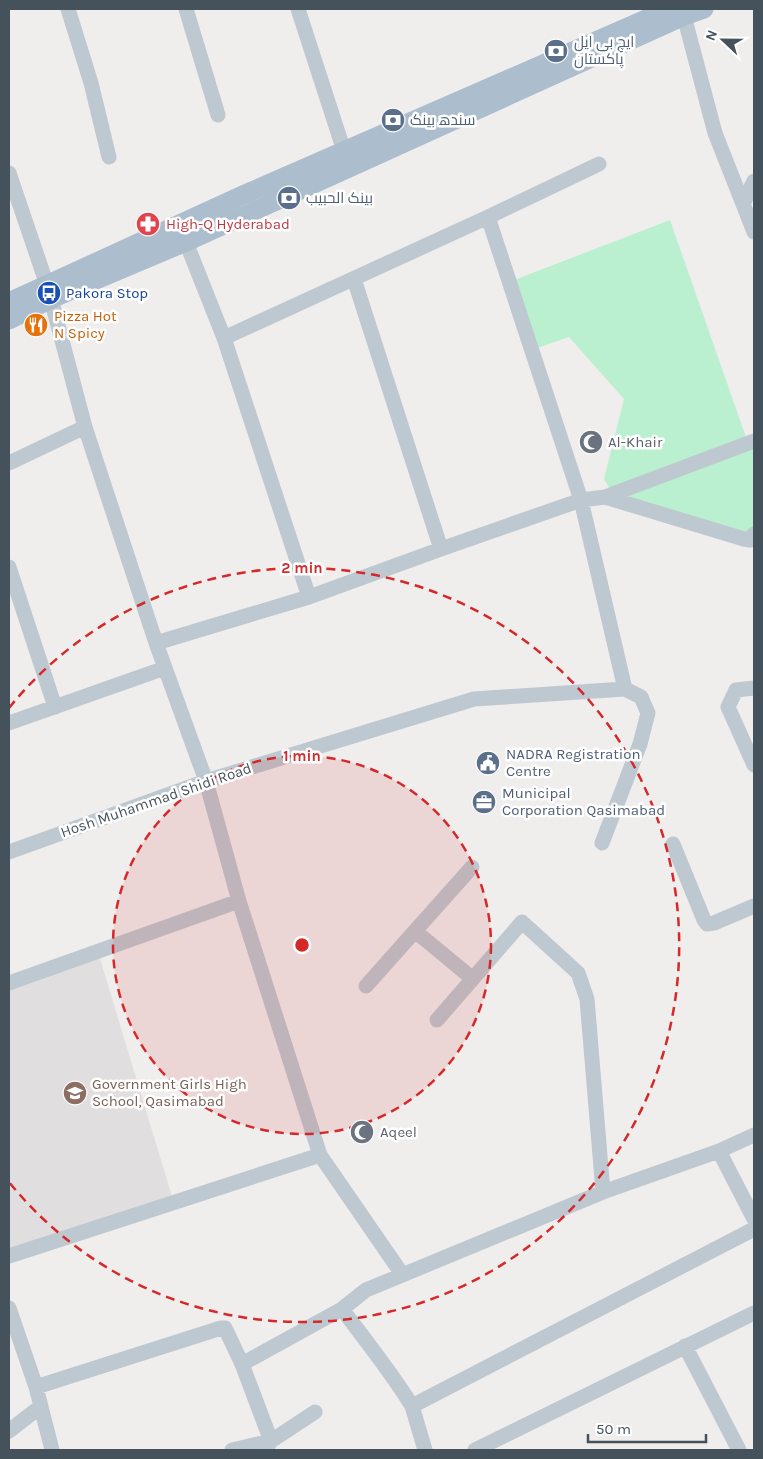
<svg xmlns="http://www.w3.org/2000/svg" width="763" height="1459" font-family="Karla,Cairo,sans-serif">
<rect width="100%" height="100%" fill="#f0eded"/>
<!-- education -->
<path fill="#e1dedf" d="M98 952 174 1203 9 1256V983Z"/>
<!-- green -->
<path fill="#baf0cf" d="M670 220 748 443 754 441V534L753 537 613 494 604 479 624 399 569 337 532 350 509 282Z"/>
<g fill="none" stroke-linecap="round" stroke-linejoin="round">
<!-- minor -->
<path stroke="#bdc8d0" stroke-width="15" d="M68 9 91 83 109 157
M186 9 218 115
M298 9 344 151
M680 9 684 16 715 133 743 204
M9 173 47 285
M754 181 743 204 754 232
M488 217 599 164
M186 242 224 338
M354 279 441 549
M9 463 85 427 51 299
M605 497 744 539 750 540 754 534
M9 567 55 707
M309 597 441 549 581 500 605 497 754 441
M156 643 309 597 224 338 488 217 581 500 625 689 641 697 648 713 640 744 602 843
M754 688 736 690 728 707 754 765
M9 723 165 668
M673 844 704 920 707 924 714 923 754 906
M9 852 206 781 474 699 625 689
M239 901 320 1155
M415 931 473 979
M9 983 239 901 206 781 156 643 85 427
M366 986 472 867
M437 1020 522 922 578 973 587 999 603 1192
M719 1151 754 1219
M9 1256 320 1155 402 1274
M9 1308 36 1387 52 1450
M342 1309C366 1341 391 1372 412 1406L754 1229
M685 1346 739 1450
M242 1364 271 1441 265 1450
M36 1387 221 1328H225L242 1364 342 1309 366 1290 603 1192 719 1151 754 1135
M412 1406 425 1450
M9 1431 40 1407
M232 1450 271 1441 315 1412
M475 1450 754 1313"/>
<!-- major -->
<path stroke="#acbdcd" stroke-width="19" d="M9 302 243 195 669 9
M9 320 51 299 186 242 684 16 704 9"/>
</g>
<!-- distance rings -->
<circle cx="302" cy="945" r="189" fill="#d62828" fill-opacity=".12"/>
<g fill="none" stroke="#d62828" stroke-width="2.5" stroke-dasharray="9 6">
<circle cx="302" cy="945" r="189"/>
<path d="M9 708A377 377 0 1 1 9 1182"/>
</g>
<!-- icons -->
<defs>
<g id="bank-disc" transform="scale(1.25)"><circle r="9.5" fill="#5c6f8a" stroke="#fff"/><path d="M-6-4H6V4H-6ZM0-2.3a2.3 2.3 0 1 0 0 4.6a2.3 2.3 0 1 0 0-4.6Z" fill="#fff"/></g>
<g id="pharmacy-disc" transform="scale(1.25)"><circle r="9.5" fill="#e0444e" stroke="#fff"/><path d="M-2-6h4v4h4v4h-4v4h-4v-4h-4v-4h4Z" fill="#fff"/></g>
<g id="bus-disc" transform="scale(1.25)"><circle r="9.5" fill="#1a4fb4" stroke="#fff"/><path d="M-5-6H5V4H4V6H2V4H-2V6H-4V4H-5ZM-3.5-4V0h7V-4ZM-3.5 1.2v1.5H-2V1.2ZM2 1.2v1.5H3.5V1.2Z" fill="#fff"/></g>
<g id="restaurant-disc" transform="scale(1.25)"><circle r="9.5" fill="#e8710a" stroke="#fff"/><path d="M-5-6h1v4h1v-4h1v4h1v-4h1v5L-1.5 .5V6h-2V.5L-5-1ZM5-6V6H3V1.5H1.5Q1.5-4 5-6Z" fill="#fff"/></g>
<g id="mosque-disc" transform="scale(1.25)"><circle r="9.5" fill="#6b7280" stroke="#fff"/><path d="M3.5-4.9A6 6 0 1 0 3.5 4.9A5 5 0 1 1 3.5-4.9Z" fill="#fff"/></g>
<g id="civic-disc" transform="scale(1.25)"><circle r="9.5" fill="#5c6f8a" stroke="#fff"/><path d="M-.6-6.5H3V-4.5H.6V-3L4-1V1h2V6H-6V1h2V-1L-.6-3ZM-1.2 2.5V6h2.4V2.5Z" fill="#fff"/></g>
<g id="office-disc" transform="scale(1.25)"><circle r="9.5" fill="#5c6f8a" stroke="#fff"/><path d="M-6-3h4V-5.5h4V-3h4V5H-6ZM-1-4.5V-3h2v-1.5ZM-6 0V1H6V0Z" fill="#fff"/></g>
<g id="school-disc" transform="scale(1.25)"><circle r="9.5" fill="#8d6e63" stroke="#fff"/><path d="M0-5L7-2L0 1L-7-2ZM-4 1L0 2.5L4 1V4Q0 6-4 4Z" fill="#fff"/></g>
</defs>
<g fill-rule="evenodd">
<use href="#bank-disc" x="556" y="51"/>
<use href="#bank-disc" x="393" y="120"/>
<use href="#bank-disc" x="289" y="198"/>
<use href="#pharmacy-disc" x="148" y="224"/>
<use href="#bus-disc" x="49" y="293"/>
<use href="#restaurant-disc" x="36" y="325"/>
<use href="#mosque-disc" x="591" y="442"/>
<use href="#civic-disc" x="488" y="763"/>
<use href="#office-disc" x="484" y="802"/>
<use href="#school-disc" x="75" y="1093"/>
<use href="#mosque-disc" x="362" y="1132"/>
</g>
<g text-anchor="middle" stroke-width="5" stroke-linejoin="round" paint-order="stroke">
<!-- service labels -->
<g font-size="15" fill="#4e5e75" stroke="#fff" text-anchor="start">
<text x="574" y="47">ایچ بی ایل<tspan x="574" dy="17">پاکستان</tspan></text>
<text x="410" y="125">سندھ بینک</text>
<text x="306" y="203">بينک الحبيب</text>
<text x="506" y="759">NADRA Registration<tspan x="506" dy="17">Centre</tspan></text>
<text x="502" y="798">Municipal<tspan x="502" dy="17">Corporation Qasimabad</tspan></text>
</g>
<!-- health labels -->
<g font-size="15" fill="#be3a42" stroke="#fff" text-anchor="start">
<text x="166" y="229">High-Q Hyderabad</text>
</g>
<!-- transit labels -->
<g font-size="15" fill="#164399" stroke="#fff" text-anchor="start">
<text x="66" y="298">Pakora Stop</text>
</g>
<!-- food labels -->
<g font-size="15" fill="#c56008" stroke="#fff" text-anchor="start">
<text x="54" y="321">Pizza Hot<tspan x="54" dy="17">N Spicy</tspan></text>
</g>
<!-- worship labels -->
<g font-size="15" fill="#5b616d" stroke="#fff" text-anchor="start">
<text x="608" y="447">Al-Khair</text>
<text x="380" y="1137">Aqeel</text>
</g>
<!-- street labels -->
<g font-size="15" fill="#45515b" stroke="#fff">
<text transform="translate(156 800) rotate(-19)" y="5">Hosh Muhammad Shidi Road</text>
</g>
<!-- education labels -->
<g font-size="15" fill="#785e54" stroke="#fff" text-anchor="start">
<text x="92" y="1089">Government Girls High<tspan x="92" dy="17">School, Qasimabad</tspan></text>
</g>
</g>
<circle cx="302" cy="945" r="8" fill="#d62828" stroke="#fff" stroke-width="2.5"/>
<g font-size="15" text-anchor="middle" font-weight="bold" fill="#d62828" stroke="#fff" stroke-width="5" stroke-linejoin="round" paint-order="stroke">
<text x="302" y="573">2 min</text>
<text x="302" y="761">1 min</text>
</g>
<!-- border -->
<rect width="763" height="1459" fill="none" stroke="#45515b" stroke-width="20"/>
<!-- north arrow -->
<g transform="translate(723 40) rotate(292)" stroke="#ffffff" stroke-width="4" paint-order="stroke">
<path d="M0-4L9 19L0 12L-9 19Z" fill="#45515b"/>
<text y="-8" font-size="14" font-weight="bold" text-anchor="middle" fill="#45515b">N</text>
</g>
<!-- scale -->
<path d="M588 1434v8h118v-8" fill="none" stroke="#45515b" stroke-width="2.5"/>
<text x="596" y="1434" font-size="15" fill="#45515b" stroke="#ffffff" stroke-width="4" paint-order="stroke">50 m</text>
</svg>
